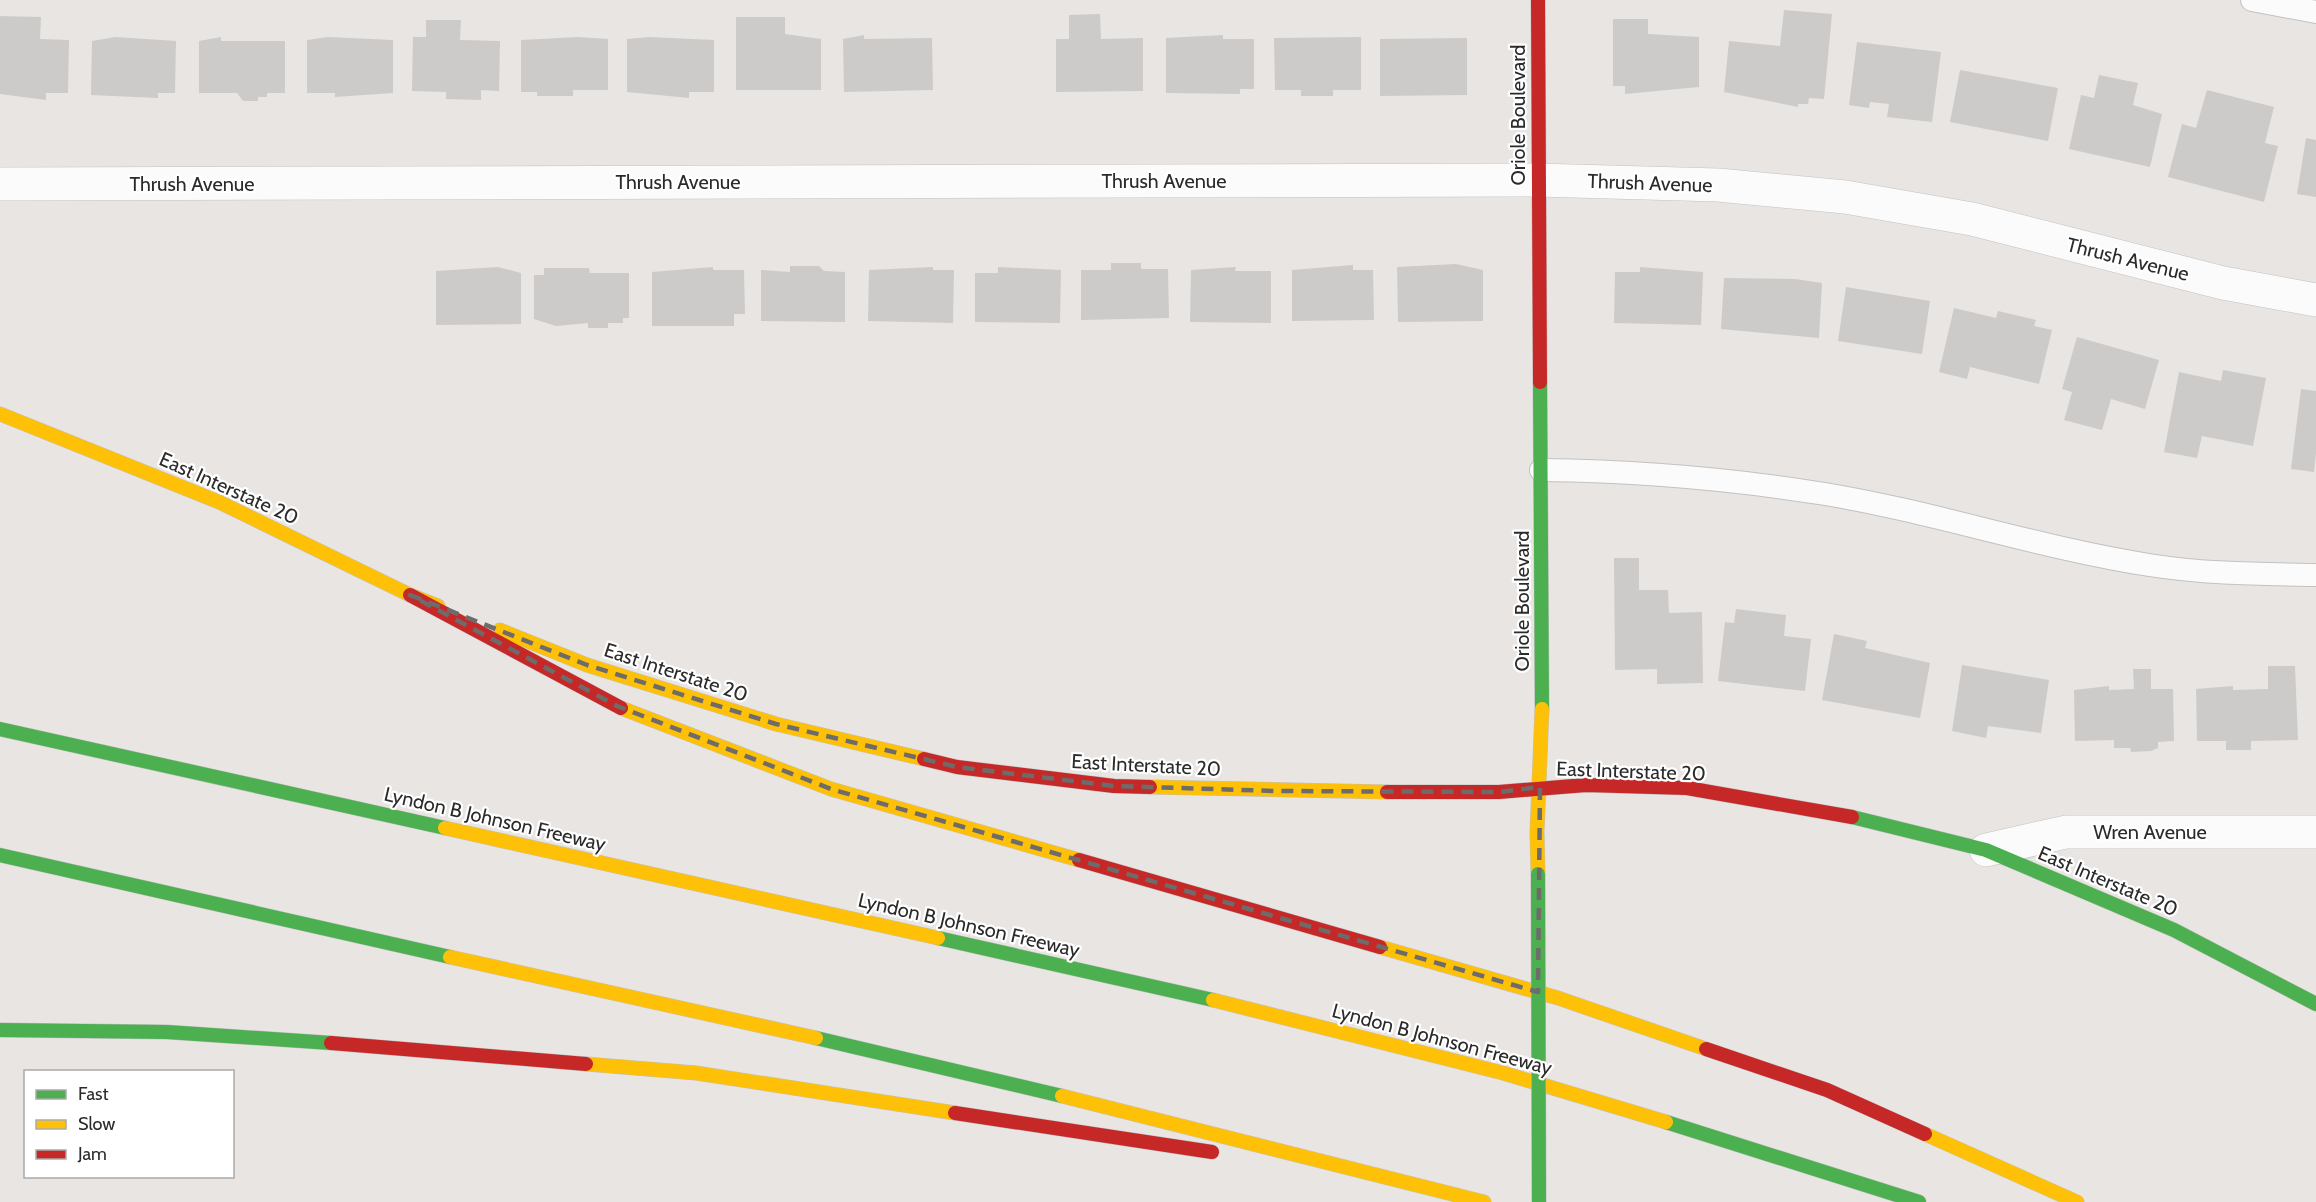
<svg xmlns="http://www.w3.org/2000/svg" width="2316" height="1202" font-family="Cabin,sans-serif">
<rect width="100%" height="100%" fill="#e8e5e2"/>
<!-- building -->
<path fill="#cdcbc9" d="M1784 10 1832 14 1824 99 1809 98 1808 104H1798V107L1724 92 1729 41 1780 46Z
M1100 14 1101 39 1143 38V91L1056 92V39H1069V15Z
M0 16 41 17 40 39 69 40 68 93H46V100L0 94Z
M736 17H785V34L821 39V90H736Z
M1613 19H1648V34L1699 37V87L1625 94V86H1613Z
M426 20H461L460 40 500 41 499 91 481 90V100L446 99V92L412 91 413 37H426Z
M864 35V39L932 38 933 90 844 92 843 39Z
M1223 35V39H1254V89H1240V94L1166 93V38Z
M115 37 176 41 175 93H158V98L91 95 92 41Z
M221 37V41H285V93H267V97H258V101H243L237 93H199V41Z
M328 37 393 40V93L335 97V93H307V40Z
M578 37 608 39V90H573V96H537V92H521V40Z
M649 37 714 40V92H689V98L627 92V39Z
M1361 37V90H1333V96H1301V90H1275L1274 38Z
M1467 38V95L1380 96V39Z
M1857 42 1941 52 1932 122 1887 117 1889 104 1870 102 1869 108 1849 105Z
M1960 70 2058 88 2048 141 1950 122Z
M2099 75 2138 83 2133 105 2162 114 2150 167 2069 149 2081 95 2094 98Z
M2207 90 2274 107 2265 143 2278 146 2264 202 2168 177 2182 124 2196 128Z
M2306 138 2316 140V197L2297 194Z
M1111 263H1141V269H1168L1169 318 1081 320V270H1111Z
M1456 264 1483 270V321L1398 322 1397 267Z
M1353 265V270H1373L1374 320 1292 321V270Z
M790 266H819L824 271 845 272V322L761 321V270L790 272Z
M498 267 521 273V324L436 325V271Z
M713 267V270H744L745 314H734V326H652V272Z
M933 267V270H954L953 323 868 321 869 270Z
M998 267 1061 270 1060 323 975 322V273H998Z
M1236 267 1235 271H1271V323L1190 322 1191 270Z
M1640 267 1703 272 1701 325 1614 323 1615 272H1640Z
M544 268H589L590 273H629V318H623V323H608V328H588V323L556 326 534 319V275H544Z
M1724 278 1795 279 1822 283 1819 338 1721 329Z
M1846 287 1930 301 1922 354 1838 341Z
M1954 308 1996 318 1998 311 2036 320 2034 326 2052 330 2039 384 1970 367 1967 379 1939 372Z
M2077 337 2159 360 2145 409 2111 399 2102 430 2064 420 2072 392 2062 389Z
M2223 370 2266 378 2253 446 2202 436 2197 458 2164 452 2179 372 2221 381Z
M2301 389 2316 391V453L2314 472 2291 469Z
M1614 558H1639V590H1668L1669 613 1702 612 1703 683 1657 684V669L1615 670Z
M1736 609 1786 615 1784 636 1811 639 1805 691 1718 681 1725 622 1734 623Z
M1834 634 1867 641 1865 648 1930 663 1920 718 1822 700Z
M1962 665 2049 680 2041 733 1988 726 1986 738 1952 731Z
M2268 666H2295L2298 740 2251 741V750H2226V741H2197L2196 689 2233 686V690L2268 689Z
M2133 669H2151V689H2173L2174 741 2158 742V748L2151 751 2131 752 2130 748H2114V740L2075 741 2074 690 2109 686V690L2134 689Z"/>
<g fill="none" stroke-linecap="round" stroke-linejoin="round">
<!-- lane casing -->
<g stroke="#c2c2c2" stroke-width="24">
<path id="lane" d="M2252 0 2316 12
M1541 470C1635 471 1732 479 1825 494 1934 512 2040 548 2149 565 2205 574 2260 574 2316 575"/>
</g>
<!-- street casing -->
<g stroke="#c2c2c2" stroke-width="34">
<path id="street" d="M0 184 1537 180 1718 185 1845 197 1972 219 2223 283 2316 300
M1986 850 2066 832H2316"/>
</g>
<!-- fast casing -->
<g stroke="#c2c2c2" stroke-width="15">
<path id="fast" d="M1540 382 1542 709
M0 729 445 828
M1852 817 1986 850 2174 930 2316 1004
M0 855 450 957
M938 938 1213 1000
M0 1030 167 1032 331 1043
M816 1038 1062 1096
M1666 1122 1919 1202"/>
</g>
<!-- slow casing -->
<g stroke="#c2c2c2" stroke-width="15">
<path id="slow" d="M0 414 219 502 410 595 438 606
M500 630 587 665 776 724 924 759
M621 708 831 789 1079 860
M1150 787 1387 792
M445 828 938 938
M1538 874 1537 832 1542 709
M1380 947 1558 998 1706 1049
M450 957 816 1038
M1213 1000 1503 1073 1666 1122
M586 1064 696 1073 955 1113
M1062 1096 1484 1202
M1925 1134 2077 1202"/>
</g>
<!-- jam casing -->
<g stroke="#c2c2c2" stroke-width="15">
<path id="jam" d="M1538 0 1540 382
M410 595 621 708
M924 759 957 767 1114 786 1150 787
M1387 792H1499L1586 785 1687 788 1852 817
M1079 860 1380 947
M331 1043 586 1064
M1706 1049 1827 1090 1925 1134
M955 1113 1212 1152"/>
</g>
<!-- lane -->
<use href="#lane" stroke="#fcfbfb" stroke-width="22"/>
<!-- street -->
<use href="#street" stroke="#fcfbfb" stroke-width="33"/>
<!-- fast -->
<use href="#fast" stroke="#4caf50" stroke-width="14"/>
<!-- slow -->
<use href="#slow" stroke="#ffc107" stroke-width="14"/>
<!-- jam -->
<use href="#jam" stroke="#c62828" stroke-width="14"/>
<!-- fast-bridge casing -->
<g stroke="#c2c2c2" stroke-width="15" stroke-linecap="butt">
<path id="fast-bridge" d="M1538 874 1539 1202"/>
</g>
<!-- fast-bridge -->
<use href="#fast-bridge" stroke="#4caf50" stroke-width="14"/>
</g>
<!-- marked area -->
<path fill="none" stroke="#6d6c6b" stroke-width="4.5" stroke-dasharray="12 8" stroke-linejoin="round" d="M410 595 587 665 776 724 957 767 1114 786 1274 791 1499 792 1540 787 1538 992 831 789 617 706Z"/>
<g text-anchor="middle" stroke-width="4.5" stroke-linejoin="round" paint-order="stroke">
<!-- street labels -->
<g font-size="20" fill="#2b2b2b" stroke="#fff">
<text transform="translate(1518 115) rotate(-90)" y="7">Oriole Boulevard</text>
<text x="1164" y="188">Thrush Avenue</text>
<text x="678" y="189">Thrush Avenue</text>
<text transform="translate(1650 183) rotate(2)" y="7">Thrush Avenue</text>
<text x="192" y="191">Thrush Avenue</text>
<text transform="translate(2128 259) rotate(14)" y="7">Thrush Avenue</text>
<text transform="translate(229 488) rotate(24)" y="7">East Interstate 20</text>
<text transform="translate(1522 601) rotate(-90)" y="7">Oriole Boulevard</text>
<text transform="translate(676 672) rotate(18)" y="7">East Interstate 20</text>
<text transform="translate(1146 765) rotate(3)" y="7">East Interstate 20</text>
<text transform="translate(1631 771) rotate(2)" y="7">East Interstate 20</text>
<text transform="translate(495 819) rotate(13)" y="7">Lyndon B Johnson Freeway</text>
<text x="2150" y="839">Wren Avenue</text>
<text transform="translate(2108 881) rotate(23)" y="7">East Interstate 20</text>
<text transform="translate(969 925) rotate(13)" y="7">Lyndon B Johnson Freeway</text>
<text transform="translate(1442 1039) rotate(15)" y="7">Lyndon B Johnson Freeway</text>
</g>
</g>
<!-- legend -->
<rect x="24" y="1070" width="210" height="108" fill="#ffffff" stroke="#aaaaaa" stroke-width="1.5"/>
<rect x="36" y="1090" width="30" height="9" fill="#4caf50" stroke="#aaaaaa" stroke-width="1.5"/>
<text x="78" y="1100" font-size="18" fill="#2b2b2b">Fast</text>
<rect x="36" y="1120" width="30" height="9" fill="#ffc107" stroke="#aaaaaa" stroke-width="1.5"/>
<text x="78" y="1130" font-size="18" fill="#2b2b2b">Slow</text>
<rect x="36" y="1150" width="30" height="9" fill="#c62828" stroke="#aaaaaa" stroke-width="1.5"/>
<text x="78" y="1160" font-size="18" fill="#2b2b2b">Jam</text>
</svg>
